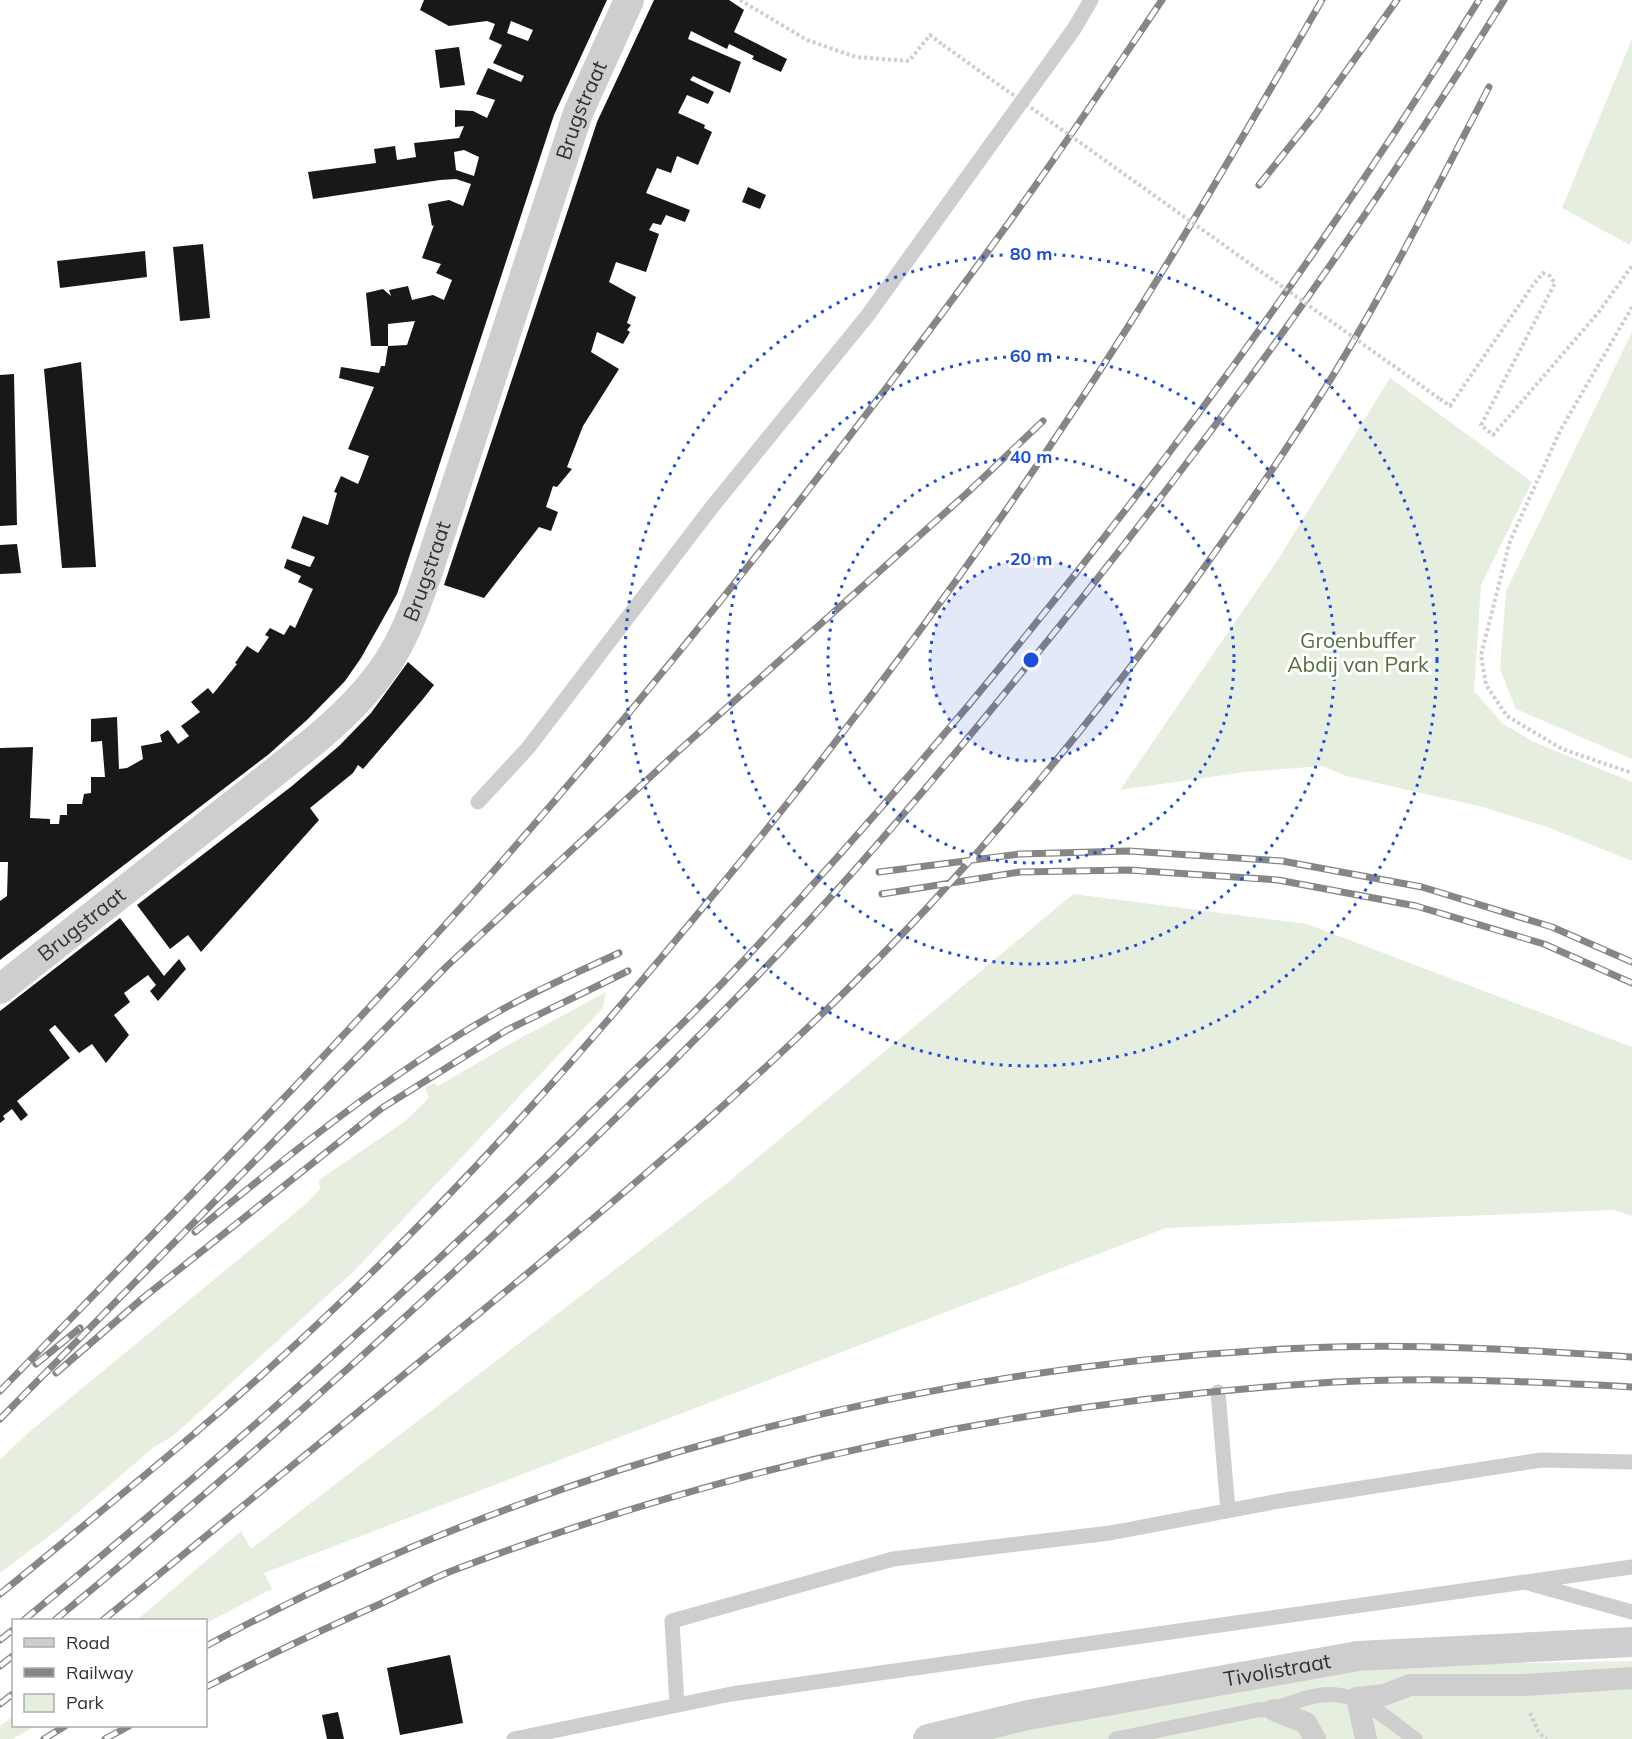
<svg xmlns="http://www.w3.org/2000/svg" width="1632" height="1739" font-family="Mulish,sans-serif">
<rect width="100%" height="100%" fill="#fff"/>
<!-- green -->
<path fill="#e6eedf" d="M1632 39V240L1630 245 1562 208Z
M1632 332V759L1516 709 1500 669 1506 591Z
M1390 378 1532 482 1481 585 1474 691 1503 724 1534 742 1632 782V861L1547 827 1483 807 1346 776 1323 766 1245 772 1120 790 1279 558Z
M1073 894 1307 924 1632 1047V1216L1613 1210 1166 1228 264 1573 272 1589 206 1623V1620H137L241 1531 251 1549 720 1189Z
M606 992 603 1008 354 1271 173 1436 154 1447 61 1527 0 1573V1460L29 1432 307 1203 320 1189 319 1180 404 1122 429 1098 425 1088 434 1083 438 1086 510 1044Z
M1632 1661V1739H973L1358 1666Z
M13 1716 14 1726H35L13 1739H0V1726Z"/>
<!-- building -->
<path fill="#181818" fill-rule="evenodd" d="M424 0H607L554 115 397 594 361 658 345 681 308 719 269 754 0 960V901L7 896 8 862H0V748L33 747 30 818 50 819V824H59L60 815H67V804H82L84 794 91 793V777H105L102 741 91 742V719L117 717 119 769 127 768 143 759 141 746 162 742 160 735 168 730 178 744 189 736 181 726 200 712 191 702 208 688 213 694 237 664 235 663 247 646 258 653 269 637 265 635 270 628 284 635 290 625 295 628 313 589 298 582 301 576 284 568 287 559 310 567 315 557 291 548 303 516 328 525 337 493 334 492 341 476 358 484 361 477 369 456 348 449 374 387 339 378 341 367 379 373 381 366H385L388 346 407 345 415 321 388 324V346H371L366 293 383 289 391 296 389 290 408 286 412 300 433 295 444 300 452 280 436 273 441 264 422 258 434 225 432 226 428 204 449 200 463 206 471 184 456 179 440 180 313 199 308 172 376 163 374 149 395 146 397 160 416 157 414 143 459 138 464 126 455 127V110L473 111 487 118 495 100 476 94 488 68 521 82 524 76 493 63 502 45 489 39 495 24 487 21 449 26 420 10ZM511 21 533 30 528 41 507 33ZM464 150 479 157 474 176 456 170 454 152Z
M654 0H729L744 10 734 32 787 59 781 72 752 59 754 56 729 44 727 49 691 31 688 39 741 62 730 93 693 76 690 80 714 92 708 104 687 95 678 113 705 125 704 128 712 132 698 165 677 156 671 173 657 168 646 193 690 210 685 222 666 215 661 225 653 223 649 230 659 234 646 272 616 262 609 282 636 297 627 323 631 325 627 330 630 332 623 344 597 332 591 352 619 369 583 426 567 467 572 469 557 487 553 486 546 507 558 512 551 531 539 527 484 598 444 585 597 122Z
M459 47 465 85 440 88 435 50Z
M748 187 766 195 760 209 742 202Z
M203 244 210 318 180 321 173 247Z
M145 251 147 277 60 288 57 261Z
M81 362 96 567 62 568 44 369Z
M14 374 17 525 0 526V375Z
M17 544 21 573 0 574V545Z
M408 662 434 685 423 699 363 769 358 765 353 773 310 808 319 820 201 952 188 935 170 949 137 905 292 786 339 746 371 713Z
M120 918 164 976 179 959 186 969 158 1001 150 991 156 985 148 975 124 993 130 1002 114 1015 129 1035 106 1063 92 1044 79 1053 55 1025 49 1030 70 1058 17 1101 28 1115 21 1121 12 1109 3 1116 5 1119 0 1123V1011Z
M450 1655 463 1723 400 1735 387 1668Z
M338 1712 344 1739H327L322 1715Z"/>
<g fill="none" stroke-linecap="round" stroke-linejoin="round">
<!-- path -->
<path stroke="#cecece" stroke-width="4" stroke-dasharray="3 3" stroke-linecap="butt" d="M740 0 807 40 856 57 909 61 930 35 943 45
M1632 307 1560 431 1510 541 1481 655 1486 685 1507 716 1562 749 1632 773
M1440 399 1450 406 1533 285 1543 273 1550 276 1555 283 1481 425 1493 435 1598 313 1632 266
M1530 1713 1539 1733 1547 1739"/>
<!-- service -->
<path stroke="#cecece" stroke-width="15" d="M478 802 528 748 712 507 868 315 1074 29 1091 0
M1218 1392 1228 1511
M1528 1583 1632 1612
M677 1705 672 1621 893 1559 1110 1533 1279 1501 1541 1460 1632 1462
M514 1739 731 1694 1632 1567
M1116 1739 1257 1710C1276 1710 1289 1703 1307 1698 1353 1684 1380 1714 1415 1739"/>
<!-- pedestrian -->
<path stroke="#cecece" stroke-width="22" d="M1274 1710 1306 1723 1315 1739
M1366 1739 1357 1698 1384 1695 1410 1685H1526L1632 1678"/>
<!-- minor -->
<g stroke="#cecece" stroke-width="30">
<path id="s1" d="M0 989 314 741C351 710 385 676 405 631 414 612 421 591 428 571L578 113 629 0"/>
<path id="s2" d="M928 1739 1028 1715 1358 1656 1632 1642"/>
</g>
<!-- rail casing -->
<g stroke="#868686" stroke-width="7">
<path id="rail" d="M1259 185 1317 112 1397 0
M879 872 1020 854 1129 851 1282 861 1422 887 1552 927 1632 962
M882 894 1020 872 1129 870 1278 880 1416 906 1544 944 1632 983
M195 1232C291 1153 388 1074 496 1013 536 990 578 972 619 953
M36 1364 80 1328
M56 1373 143 1298 382 1108 507 1030 628 971
M0 1391C166 1221 332 1052 490 875 679 661 856 434 1023 203 1071 136 1116 68 1162 0
M0 1419 447 966 675 754 966 494 1043 421
M0 1594C116 1499 234 1405 342 1301 479 1171 604 1029 723 883 851 727 973 564 1084 395 1169 266 1245 133 1322 0
M24 1620C225 1455 420 1283 605 1099 646 1058 690 1018 730 975 1010 675 1263 349 1479 0
M55 1620C294 1423 526 1213 743 991 840 891 930 785 1018 677 1194 463 1358 237 1504 0
M103 1620C227 1519 352 1417 477 1315 634 1186 789 1055 928 907 1066 758 1190 596 1301 426 1372 318 1430 201 1489 87
M0 1640 14 1629
M206 1646C544 1463 923 1365 1306 1348 1415 1343 1523 1350 1632 1357
M0 1666 14 1655
M206 1687C263 1658 321 1630 380 1604 404 1593 429 1580 454 1570 727 1467 1015 1404 1306 1384 1415 1376 1523 1381 1632 1387
M0 1704 14 1693
M44 1739 65 1726
M105 1739 129 1726"/>
</g>
<!-- rail -->
<use href="#rail" stroke="#fff" stroke-width="4.5" stroke-dasharray="14" stroke-linecap="butt"/>
<!-- path-bridge -->
<path stroke="#cecece" stroke-width="4" stroke-dasharray="3 3" stroke-linecap="butt" d="M943 45 1440 399"/>
</g>
<!-- distance rings -->
<circle cx="1031" cy="660" r="101" fill="#1d4ed8" fill-opacity=".12"/>
<g fill="none" stroke="#1d4ed8" stroke-width="3" stroke-dasharray="3 6">
<circle cx="1031" cy="660" r="101"/>
<circle cx="1031" cy="660" r="203"/>
<circle cx="1031" cy="660" r="304"/>
<circle cx="1031" cy="660" r="406"/>
</g>
<g text-anchor="middle" stroke-width="6" stroke-linejoin="round" paint-order="stroke">
<!-- street labels -->
<g font-size="21" fill="#313131" stroke="#fff">
<text dy="7" stroke="none"><textPath href="#s1" startOffset="1094">Brugstraat</textPath></text>
<text dy="7" stroke="none"><textPath href="#s1" startOffset="608">Brugstraat</textPath></text>
<text dy="7" stroke="none"><textPath href="#s1" startOffset="104">Brugstraat</textPath></text>
<text dy="7" stroke="none"><textPath href="#s2" startOffset="356">Tivolistraat</textPath></text>
</g>
<!-- park labels -->
<g font-size="21" fill="#516f3c" stroke="#fff">
<text x="1358" y="648">Groenbuffer<tspan x="1358" dy="24">Abdij van Park</tspan></text>
</g>
</g>
<circle cx="1031" cy="660" r="9" fill="#1d4ed8" stroke="#fff" stroke-width="3"/>
<g font-size="18" text-anchor="middle" font-weight="bold" fill="#1d4ed8" stroke="#fff" stroke-width="6" stroke-linejoin="round" paint-order="stroke">
<text x="1031" y="260">80 m</text>
<text x="1031" y="362">60 m</text>
<text x="1031" y="463">40 m</text>
<text x="1031" y="565">20 m</text>
</g>
<!-- legend -->
<rect x="12" y="1619" width="195" height="108" fill="#ffffff" stroke="#adadad" stroke-width="1.5"/>
<rect x="24" y="1638" width="30" height="9" fill="#cecece" stroke="#adadad" stroke-width="1.5"/>
<text x="66" y="1649" font-size="18" fill="#313131">Road</text>
<rect x="24" y="1668" width="30" height="9" fill="#868686" stroke="#adadad" stroke-width="1.5"/>
<text x="66" y="1679" font-size="18" fill="#313131">Railway</text>
<rect x="24" y="1694" width="30" height="18" fill="#e6eedf" stroke="#adadad" stroke-width="1.5"/>
<text x="66" y="1709" font-size="18" fill="#313131">Park</text>
</svg>
